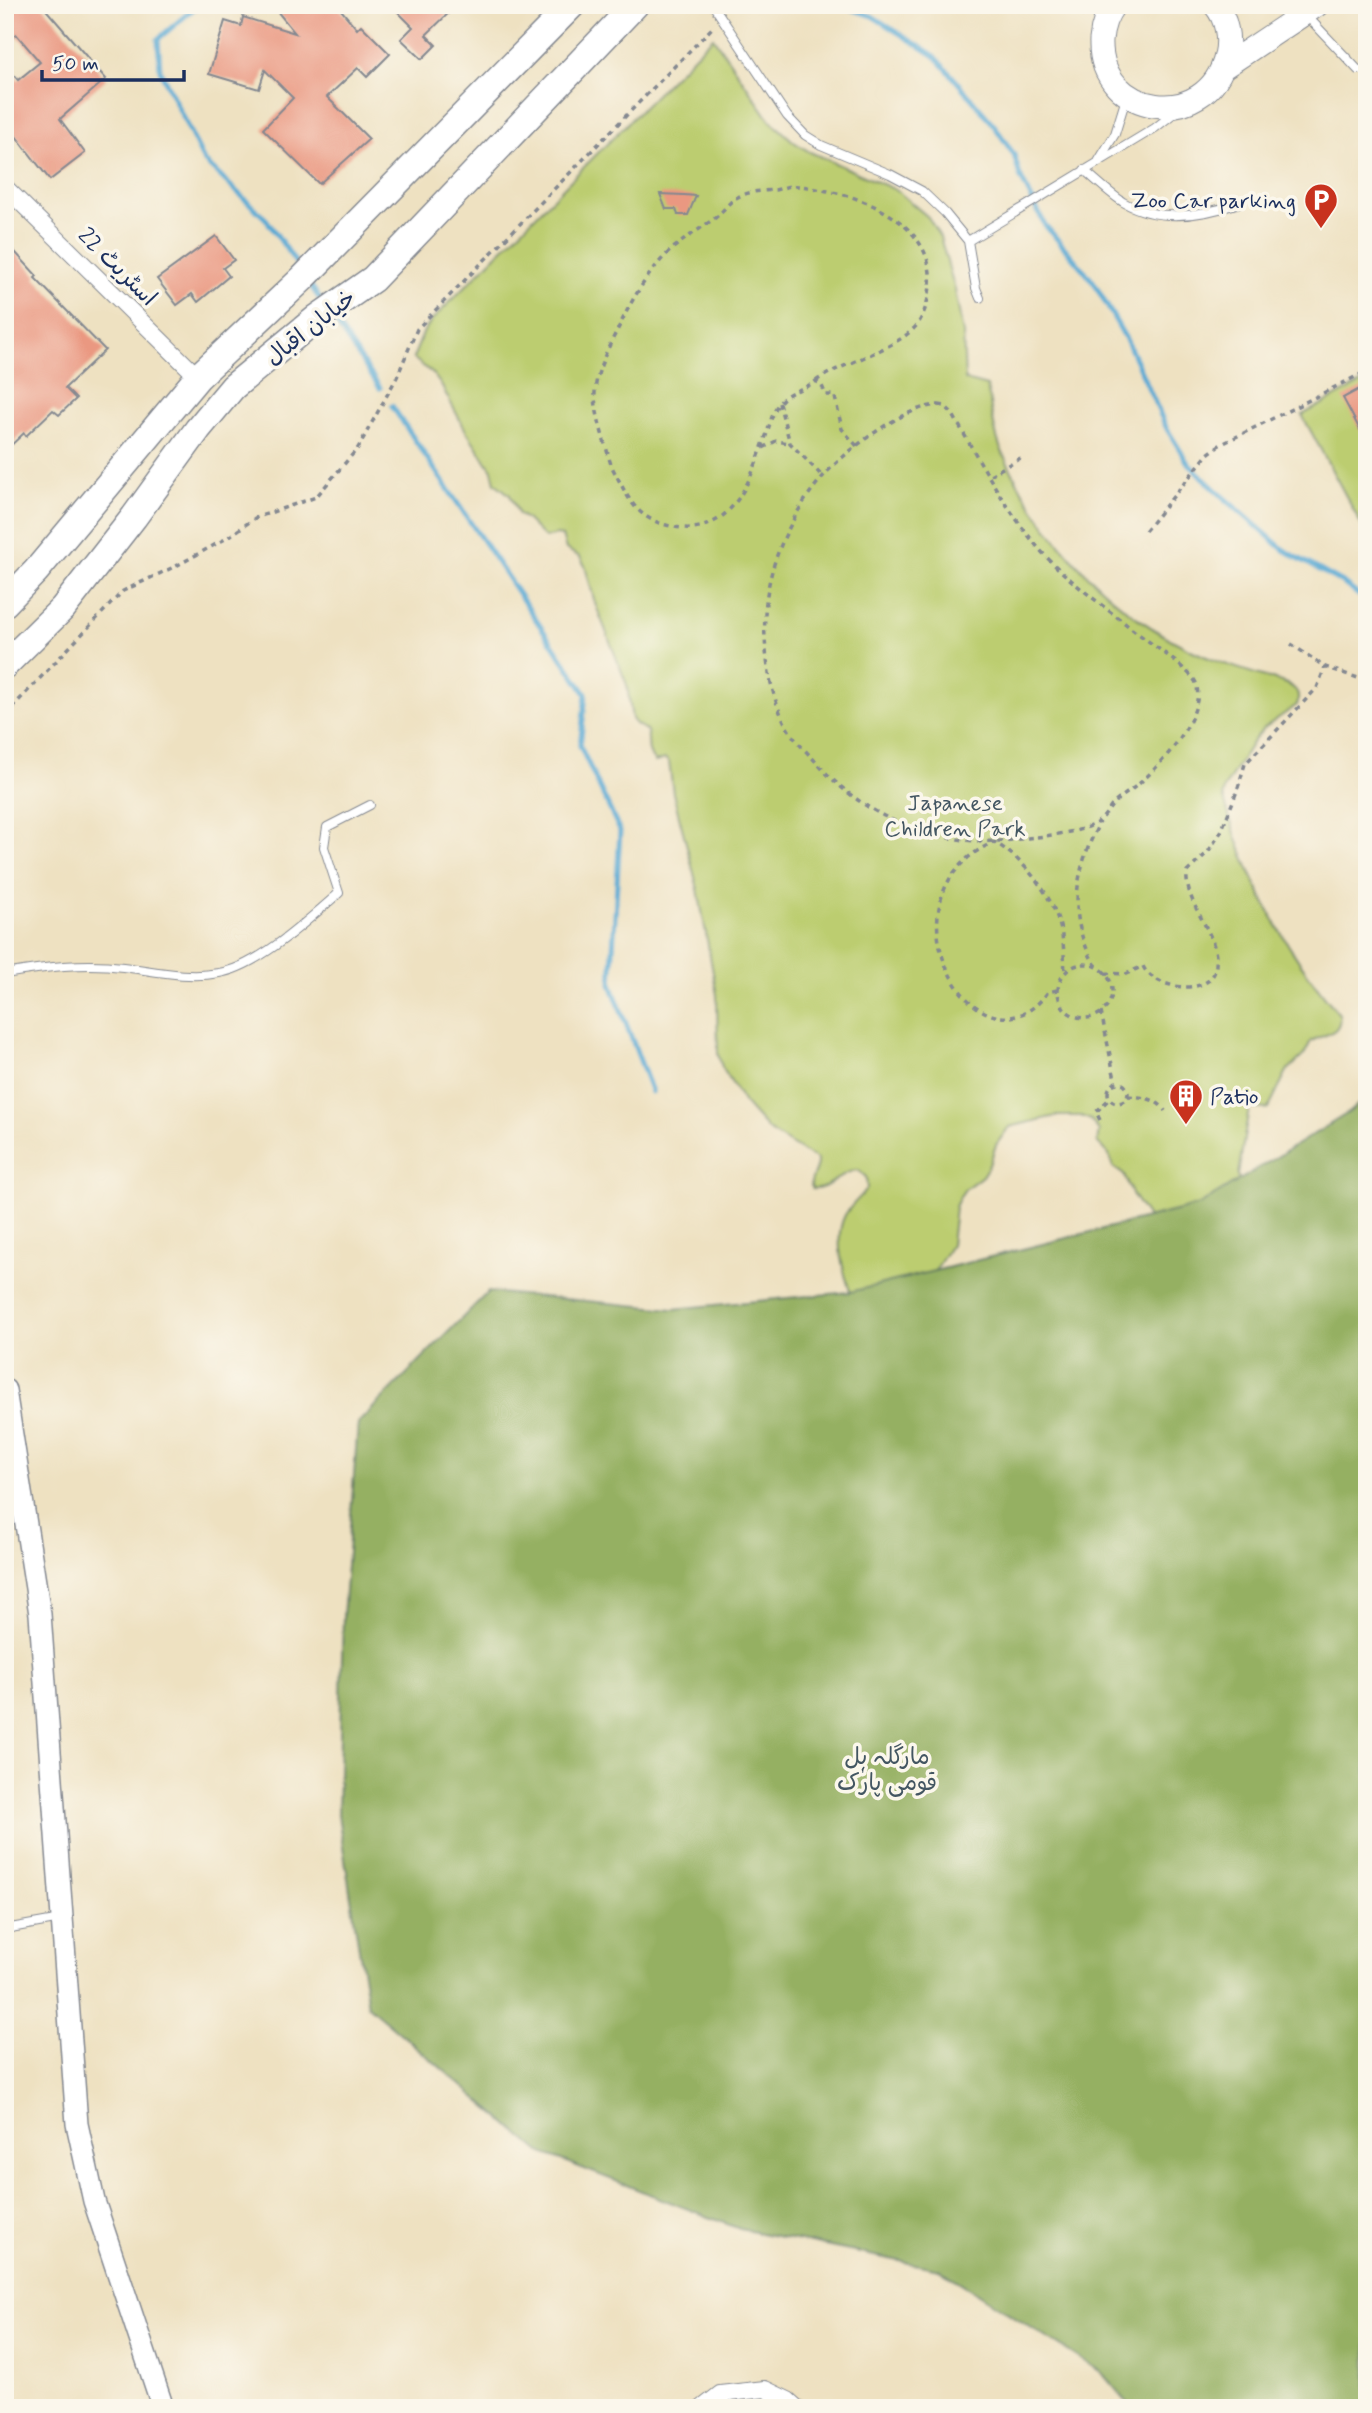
<svg xmlns="http://www.w3.org/2000/svg" width="1372" height="2413" font-family="Mynerve,'Playpen Sans Arabic',sans-serif">
<rect width="100%" height="100%" fill="#fbf7ec"/>
<filter id="ink" filterUnits="userSpaceOnUse"><feTurbulence type="fractalNoise" baseFrequency=".0143" numOctaves="2"/><feDisplacementMap in="SourceGraphic" scale="14" xChannelSelector="R" yChannelSelector="G"/><feConvolveMatrix kernelMatrix="1 2 1 2 8 2 1 2 1" color-interpolation-filters="sRGB"/></filter>
<filter id="wash" filterUnits="userSpaceOnUse"><feTurbulence type="fractalNoise" baseFrequency=".00686" numOctaves="4" result="noise"/><feDisplacementMap in="SourceGraphic" scale="28" xChannelSelector="R" yChannelSelector="G"/><feGaussianBlur stdDeviation="1.57" result="paint"/><feColorMatrix in="noise" values="0 0 0 0 0 0 0 0 0 0 0 0 0 0 0 0 0 1.4 0 .05"/><feComposite in="paint" operator="in"/></filter>
<g filter="url(#wash)">
<rect width="100%" height="100%" fill="#eee1c1"/>
<!-- green -->
<path fill="#bccd6f" stroke="#6c7e66" stroke-width="2" d="M713 37 770 120 794 142 810 152 896 190 928 217 940 237 955 290 963 333 965 380 987 386C991 406 993 430 1001 449 1038 532 1105 607 1187 648 1218 664 1254 673 1287 684 1297 689 1300 694 1297 705L1264 728 1253 741 1224 789 1223 796C1246 877 1284 950 1339 1014 1343 1033 1325 1034 1311 1041L1304 1055 1287 1071 1268 1109 1249 1108 1238 1175 1242 1195 1152 1223 1132 1194 1124 1175 1113 1167 1108 1153 1097 1142 1099 1131 1091 1120 1081 1116H1056L1009 1127 996 1145 989 1165 982 1176 965 1189 959 1198 955 1207 951 1245 930 1279 856 1309C847 1282 831 1242 845 1215 851 1205 860 1198 867 1189L866 1177 858 1170C840 1171 829 1191 812 1189 808 1179 818 1171 817 1160L768 1130 744 1103 722 1067 718 1054 717 995 698 889 673 793 669 762 665 759 655 762C645 751 650 744 647 731L636 724 632 719 627 685 595 603 585 566 580 557 566 549 562 536 556 535 545 538 525 518 519 515 510 495 495 483 492 470 465 429 441 385 433 374 413 358 424 331 433 319Z
M1367 380V535L1302 415Z"/>
<!-- forest -->
<path fill="#95b062" stroke="#587060" stroke-width="2" d="M1367 1097V2408H1132L1101 2372 939 2269 740 2229 540 2152 368 2006 338 1815 343 1616 358 1423 488 1292 673 1309 850 1292 1199 1205 1348 1113Z"/>
<g fill="none" stroke-linecap="round" stroke-linejoin="round">
<!-- stream -->
<path stroke="#58a9d3" stroke-width="5" d="M198 5 158 39 160 70 204 161 266 219 300 269
M839 5 872 16 935 56 994 125 1014 155 1020 176 1045 225 1093 281 1127 341 1167 429 1188 463 1222 496 1284 550 1341 582 1367 601
M309 283 323 304
M333 318 380 388
M392 406 586 694 580 746 620 831 611 984 652 1092"/>
</g>
<g id="blocks">
<!-- building -->
<path fill="#ea9881" d="M5 5H42L106 79 60 119 85 153 50 180 5 122V65L18 80 40 62 16 34 5 44Z
M272 5H337L357 29 361 25 390 54 367 77 358 68 327 97 369 139 319 184 263 129 293 98 265 70 259 89 209 74 225 21 241 26 243 17 295 33Z
M391 5H457L426 35 436 45 422 59 401 39 413 27Z
M660 194 684 195 696 196 688 215H678L676 209H666Z
M216 236 234 260 223 268 229 276 198 302 192 294 177 305 157 279Z
M5 241 37 276 35 278 105 350 65 388 76 399 59 415 53 410 26 436 24 433 5 451Z
M1367 385V443L1343 398Z"/>
</g>
</g>
<g filter="url(#ink)">
<use href="#blocks" fill-opacity="0" stroke="#848890" stroke-width="2"/>
<g fill="none" stroke-linecap="round" stroke-linejoin="round">
<!-- service casing -->
<g stroke="#848890" stroke-width="10">
<path id="service" d="M713 5 787 116 805 135 821 145 890 174 922 191 945 213 968 241
M1307 16 1358 70
M1099 160 1115 134 1127 95
M1084 170C1097 181 1109 193 1123 202 1159 223 1202 216 1239 203
M980 298 976 288 968 241 1155 128 1178 110
M5 974C44 967 84 962 123 967 155 971 187 979 219 973 258 967 309 919 339 893L324 847 327 827 370 805
M5 1929 61 1919"/>
</g>
<!-- minor casing -->
<g stroke="#848890" stroke-width="18">
<path id="minor" d="M5 187 198 377
M702 2408 720 2394 765 2389 788 2400 797 2408"/>
</g>
<!-- tertiary casing -->
<g stroke="#848890" stroke-width="24">
<path id="tertiary" d="M5 1390 40 1614 77 2124 94 2201 163 2408"/>
</g>
<!-- secondary casing -->
<g stroke="#848890" stroke-width="25">
<path id="secondary" d="M1114 5C1106 15 1102 28 1101 40 1098 117 1208 132 1226 56 1230 39 1227 19 1215 5
M1224 67 1317 5"/>
</g>
<!-- primary casing -->
<g stroke="#848890" stroke-width="29">
<path id="primary" d="M5 603 36 571 198 377 303 278 572 5
M5 665 63 608 134 517 198 429 233 387 317 318 373 279 635 5"/>
</g>
<!-- path -->
<path stroke="#848890" stroke-width="3.5" stroke-dasharray="5 5" stroke-linecap="butt" d="M1074 5 1084 16
M816 381C843 362 896 350 917 325 925 314 929 298 930 285 935 227 868 197 822 190 812 188 800 185 790 186 785 187 780 189 775 190 763 191 749 191 738 197 729 201 723 212 715 218 701 228 686 238 672 249 651 268 633 297 621 323 610 344 594 373 595 397 596 412 601 430 605 444 608 452 609 461 613 469 630 501 636 520 675 527 732 537 751 479 766 436 770 425 772 411 780 402 789 390 804 390 816 381L822 386 826 395H834L835 397 842 429 857 446
M779 403 790 443 822 476
M939 405 945 406 952 413C979 460 1006 510 1041 551 1067 580 1101 604 1131 628 1144 639 1191 670 1196 683 1207 715 1159 768 1136 786 1129 792 1122 796 1115 802 1109 808 1105 817 1098 822 1084 832 1046 836 1028 838 947 851 870 824 816 762 806 751 794 740 787 727 772 699 767 669 765 638 763 602 770 568 785 536 800 505 816 480 843 457 866 437 908 406 939 405Z
M763 448 776 441 790 443
M990 475 1024 456
M1145 531 1208 454 1218 446 1367 371
M1291 644 1325 667 1367 681
M5 715 123 591 178 565 227 538 255 518 316 497 358 448 397 377 417 329 712 28
M1058 991a27 27 0 1 1 54 0a27 27 0 1 1-54 0Z
M1097 966C1091 960 1088 951 1084 942 1069 902 1080 859 1100 822
M1105 973 1126 974 1143 966C1152 989 1214 999 1216 965 1219 932 1184 905 1187 872L1208 852 1221 832 1237 791 1245 764 1317 688 1325 667
M1057 990 1048 992C979 1085 870 896 994 842 1021 857 1051 893 1059 923 1064 939 1064 956 1065 973
M1101 1012 1116 1084
M1108 1093a10 10 0 1 1 20 0a10 10 0 1 1-20 0Z
M1128 1096C1142 1097 1157 1098 1165 1111
M1100 1120 1096 1112 1110 1098"/>
<!-- service -->
<use href="#service" stroke="#fff" stroke-width="8"/>
<!-- minor -->
<use href="#minor" stroke="#fff" stroke-width="16"/>
<!-- tertiary -->
<use href="#tertiary" stroke="#fff" stroke-width="21"/>
<!-- secondary -->
<use href="#secondary" stroke="#fff" stroke-width="23"/>
<!-- primary -->
<use href="#primary" stroke="#fff" stroke-width="26"/>
</g>
</g>
<!-- icons -->
<defs>
<g id="parking-pin" transform="scale(1.75)"><path d="M0 17L-7.5 6A9.5 9.5 0 1 1 7.5 6Z" fill="#c8321e" stroke="#fbf7ec"/><path d="M-3.5-5.5H1a3.5 3.5 0 0 1 0 7H-1V5.5H-3.5ZM-1-3.4V-.6H.8a1.4 1.4 0 0 0 0-2.8Z" fill="#fff"/></g>
<g id="building-pin" transform="scale(1.75)"><path d="M0 17L-7.5 6A9.5 9.5 0 1 1 7.5 6Z" fill="#c8321e" stroke="#fbf7ec"/><path d="M-4-6H4V6H1V3H-1V6H-4ZM-2.5-4.3h1.7v1.8h-1.7ZM.8-4.3h1.7v1.8H.8ZM-2.5-1h1.7V.8h-1.7ZM.8-1h1.7V.8H.8Z" fill="#fff"/></g>
</defs>
<g fill-rule="evenodd">
<use href="#parking-pin" x="1321" y="200"/>
<use href="#building-pin" x="1186" y="1096"/>
</g>
<g text-anchor="middle" stroke-width="7" stroke-linejoin="round" paint-order="stroke">
<!-- poi labels -->
<g font-size="23" fill="#1b2f5e" stroke="#fbf7ec" text-anchor="end">
<text x="1296" y="208">Zoo Car parking</text>
<text x="1210" y="1104" text-anchor="start">Patio</text>
</g>
<!-- street labels -->
<g font-size="23" fill="#1b2f5e" stroke="#fbf7ec">
<text transform="translate(118 266) rotate(45)" y="8">اسٹریٹ 22</text>
<text transform="translate(310 327) rotate(-38)" y="8">خیابان اقبال</text>
</g>
<!-- park labels -->
<g font-size="23" fill="#435662" stroke="#fbf7ec">
<text x="955" y="810">Japanese<tspan x="955" dy="26">Children Park</tspan></text>
<text x="887" y="1764">مارگلہ ہل<tspan x="887" dy="26">قومی پارک</tspan></text>
</g>
</g>
<!-- margin -->
<rect width="1372" height="2413" fill="none" stroke="#fbf7ec" stroke-width="28"/>
<!-- scale -->
<path d="M42 70v10h142v-10" fill="none" stroke="#1b2f5e" stroke-width="3.5"/>
<text x="52" y="70" font-size="21" fill="#1b2f5e" stroke="#fbf7ec" stroke-width="5" paint-order="stroke">50 m</text>
</svg>
